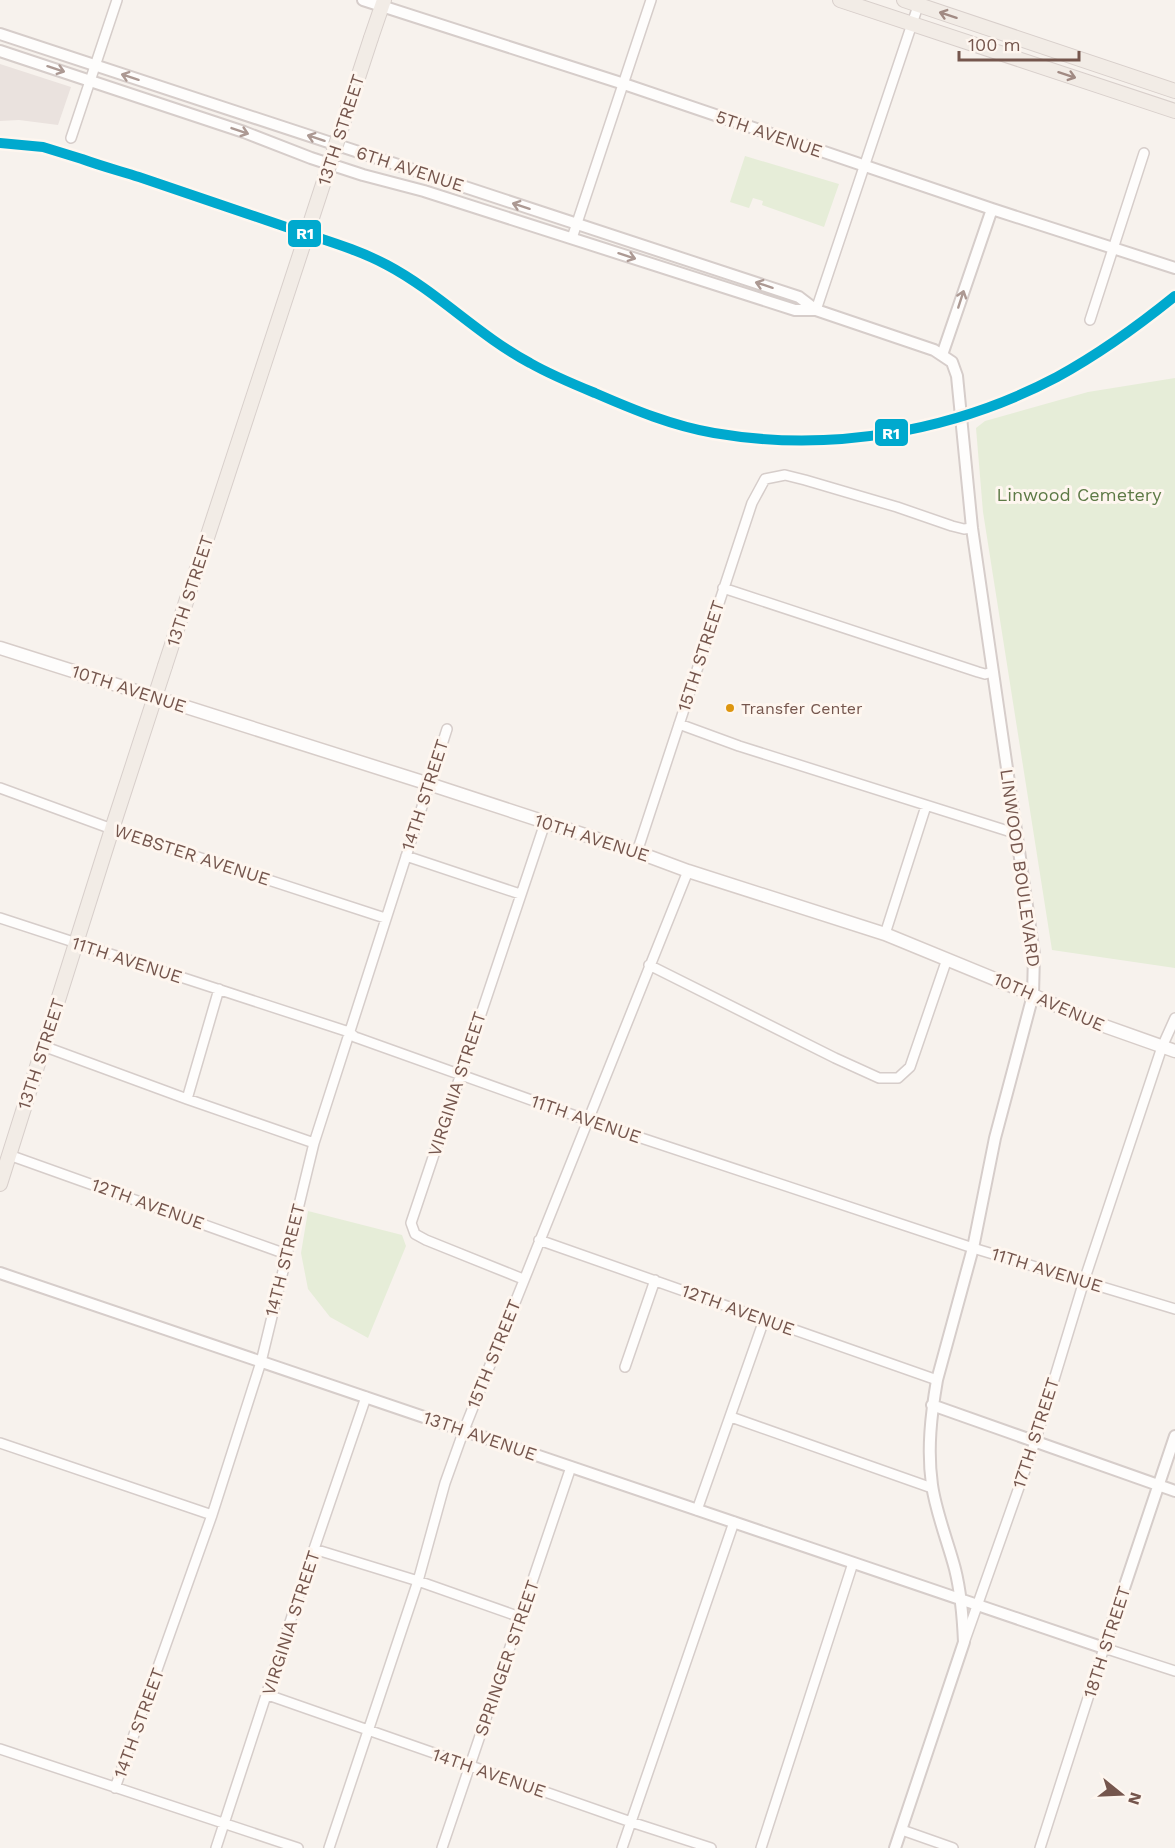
<svg xmlns="http://www.w3.org/2000/svg" width="1175" height="1848" font-family="'Work Sans',sans-serif">
<rect width="100%" height="100%" fill="#f7f2ed"/>
<!-- industrial -->
<path fill="#eae2de" d="M0 64 71 87 58 125 19 120 0 121Z"/>
<!-- green -->
<path fill="#e6edd8" d="M745 156 839 184 824 227 762 205 763 201 753 198 749 208 730 202Z
M1175 378V968L1052 950 983 512 976 428 985 421 1088 392Z
M308 1211 402 1235 406 1246 368 1338 330 1317 308 1289 301 1253Z"/>
<g fill="none" stroke-linecap="round" stroke-linejoin="round">
<!-- minor casing -->
<g stroke="#d6cdca" stroke-width="12">
<path id="minor" d="M71 138 117 0
M572 238 651 0
M816 310 920 0
M1090 320 1144 153
M723 588 978 672 985 674 993 672
M679 724 739 746 1008 831 1015 830
M0 788 112 829 385 918
M637 852 752 503 765 479 785 475 805 480 897 507 952 526 964 529 972 528
M406 856 520 894
M0 918 349 1032 355 1037 587 1120 973 1248 1175 1309
M885 934 926 806
M649 965 835 1058 879 1078H898L910 1067 947 959
M43 1046 187 1099 314 1143
M187 1099 219 989
M9 1155 286 1254
M539 1240 937 1380
M523 1279 426 1240 415 1234 411 1223 545 823
M625 1367 655 1280
M731 1417 932 1488
M0 1443 212 1515
M697 1510 764 1320
M314 1549 418 1581 520 1617
M965 1640 1035 1442 1084 1281 1162 1047 1175 1018
M268 1695 631 1822 711 1848
M0 1749 298 1848
M115 1788 212 1515 261 1362 314 1143 447 729
M902 1830 953 1848
M216 1848 314 1549 366 1397
M329 1848 418 1581 445 1483 464 1430 688 871
M442 1848 571 1467
M622 1848 734 1522
M761 1848 853 1563
M1040 1848 1104 1648 1175 1671"/>
</g>
<!-- tertiary casing -->
<g stroke="#d6cdca" stroke-width="14">
<path id="tertiary" d="M363 0 624 84 992 209 1175 268
M0 34 799 297 816 310
M0 51 244 132 311 158 363 175 424 191 795 310H816L934 350 952 362 957 376 972 528 1034 954 1033 995 995 1138 973 1248 937 1380C931 1415 927 1450 932 1485 936 1513 948 1542 955 1569 961 1593 963 1618 964 1642L895 1848
M942 355 992 209
M0 1273 1104 1648 1175 1436
M932 1405 1175 1491"/>
</g>
<!-- secondary casing -->
<g stroke="#d7cdc9" stroke-width="15">
<path id="secondary" d="M0 648 429 784 637 852 688 871 885 934 1024 991 1093 1022 1175 1051"/>
</g>
<!-- primary casing -->
<g stroke="#d8cfcb" stroke-width="16">
<path id="primary" d="M840 0 1175 111
M904 0 1175 91
M371 38 384 0
M0 1184 112 829 165 666"/>
</g>
<!-- minor -->
<use href="#minor" stroke="#fefdfc" stroke-width="9"/>
<!-- tertiary -->
<use href="#tertiary" stroke="#fefdfc" stroke-width="10"/>
<!-- secondary -->
<use href="#secondary" stroke="#fefdfc" stroke-width="12"/>
<!-- primary -->
<use href="#primary" stroke="#f2ece6" stroke-width="14"/>
<!-- primary-bridge casing -->
<g stroke="#d8cfcb" stroke-width="16" stroke-linecap="butt">
<path id="primary-bridge" d="M165 666 371 38"/>
</g>
<!-- primary-bridge -->
<use href="#primary-bridge" stroke="#f2ece6" stroke-width="14"/>
<!-- rail-1 casing -->
<g stroke="#fef6ef" stroke-width="15">
<path id="rail-1" d="M0 143 43 147 82 159C101 166 120 171 139 177 190 194 241 212 292 229 324 240 357 249 387 265 438 292 479 336 530 363 551 375 573 384 595 393 634 410 673 426 714 433 830 453 953 432 1057 377 1099 354 1138 326 1175 296"/>
</g>
<!-- rail-1 -->
<use href="#rail-1" stroke="#00a9ce" stroke-width="10"/>
</g>
<!-- one-way arrows -->
<defs><path id="oneway-shaft" d="M-6 0H5M1.5-3L5.5 0L1.5 3" fill="none" stroke-width="1.6" stroke-linecap="round" stroke-linejoin="round" transform="scale(1.5)"/></defs>
<g stroke="#a18a83">
<use href="#oneway-shaft" transform="translate(948 15) rotate(-162)"/>
<use href="#oneway-shaft" transform="translate(1067 75) rotate(18)"/>
</g>
<g stroke="#ac9993">
<use href="#oneway-shaft" transform="translate(56 69) rotate(18)"/>
<use href="#oneway-shaft" transform="translate(130 77) rotate(-162)"/>
<use href="#oneway-shaft" transform="translate(240 131) rotate(19)"/>
<use href="#oneway-shaft" transform="translate(316 138) rotate(-162)"/>
<use href="#oneway-shaft" transform="translate(521 206) rotate(-162)"/>
<use href="#oneway-shaft" transform="translate(627 256) rotate(18)"/>
<use href="#oneway-shaft" transform="translate(764 285) rotate(-162)"/>
<use href="#oneway-shaft" transform="translate(961 299) rotate(-72)"/>
</g>
<!-- markers -->
<circle fill="#dd960f" stroke="#fef6ef" stroke-width="2" cx="730" cy="708" r="5"/>
<g text-anchor="middle" stroke-width="6" stroke-linejoin="round" paint-order="stroke">
<!-- bus labels -->
<g font-size="16" fill="#75564d" stroke="#fef6ef" text-anchor="start">
<text x="741" y="714">Transfer Center</text>
</g>
<!-- street labels -->
<g font-size="18" fill="#75564d" stroke="#fef6ef">
<text transform="translate(341 130) rotate(-72)" y="6">13TH STREET</text>
<text transform="translate(769 134) rotate(19)" y="6">5TH AVENUE</text>
<text transform="translate(410 169) rotate(18)" y="6">6TH AVENUE</text>
<text transform="translate(190 591) rotate(-72)" y="6">13TH STREET</text>
<text transform="translate(701 656) rotate(-72)" y="6">15TH STREET</text>
<text transform="translate(129 689) rotate(18)" y="6">10TH AVENUE</text>
<text transform="translate(425 795) rotate(-72)" y="6">14TH STREET</text>
<text transform="translate(592 838) rotate(18)" y="6">10TH AVENUE</text>
<text transform="translate(192 855) rotate(18)" y="6">WEBSTER AVENUE</text>
<text transform="translate(1020 868) rotate(82)" y="6">LINWOOD BOULEVARD</text>
<text transform="translate(127 960) rotate(18)" y="6">11TH AVENUE</text>
<text transform="translate(1049 1002) rotate(24)" y="6">10TH AVENUE</text>
<text transform="translate(41 1054) rotate(-72)" y="6">13TH STREET</text>
<text transform="translate(457 1084) rotate(-72)" y="6">VIRGINIA STREET</text>
<text transform="translate(586 1119) rotate(19)" y="6">11TH AVENUE</text>
<text transform="translate(148 1204) rotate(20)" y="6">12TH AVENUE</text>
<text transform="translate(285 1260) rotate(-76)" y="6">14TH STREET</text>
<text transform="translate(1047 1270) rotate(17)" y="6">11TH AVENUE</text>
<text transform="translate(738 1310) rotate(20)" y="6">12TH AVENUE</text>
<text transform="translate(494 1354) rotate(-68)" y="6">15TH STREET</text>
<text transform="translate(1036 1433) rotate(-72)" y="6">17TH STREET</text>
<text transform="translate(480 1436) rotate(19)" y="6">13TH AVENUE</text>
<text transform="translate(291 1623) rotate(-72)" y="6">VIRGINIA STREET</text>
<text transform="translate(1107 1642) rotate(-72)" y="6">18TH STREET</text>
<text transform="translate(507 1658) rotate(-71)" y="6">SPRINGER STREET</text>
<text transform="translate(139 1723) rotate(-70)" y="6">14TH STREET</text>
<text transform="translate(489 1773) rotate(19)" y="6">14TH AVENUE</text>
</g>
<!-- park labels -->
<g font-size="18" fill="#5d7a46" stroke="#fef6ef">
<text x="1079" y="501">Linwood Cemetery</text>
</g>
</g>
<g stroke="#fef6ef" stroke-width="2">
<rect x="287" y="219" width="35" height="29" rx="6" fill="#00a9ce"/>
<rect x="874" y="418" width="35" height="29" rx="6" fill="#00a9ce"/>
</g>
<g font-size="16" text-anchor="middle" font-weight="bold" fill="#fff">
<text x="305" y="239">R1</text>
<text x="891" y="439">R1</text>
</g>
<!-- north arrow -->
<g transform="translate(1121 1794) rotate(108)" stroke="#fef6ef" stroke-width="4.5" paint-order="stroke">
<path d="M0-4.5L10 22L0 15L-10 22Z" fill="#75564d"/>
<text y="-9" font-size="16" font-weight="bold" text-anchor="middle" fill="#75564d">N</text>
</g>
<!-- scale -->
<path d="M959 51v9h120v-9" fill="none" stroke="#75564d" stroke-width="3"/>
<text x="968" y="51" font-size="18" fill="#75564d" stroke="#fef6ef" stroke-width="4.5" paint-order="stroke">100 m</text>
</svg>
